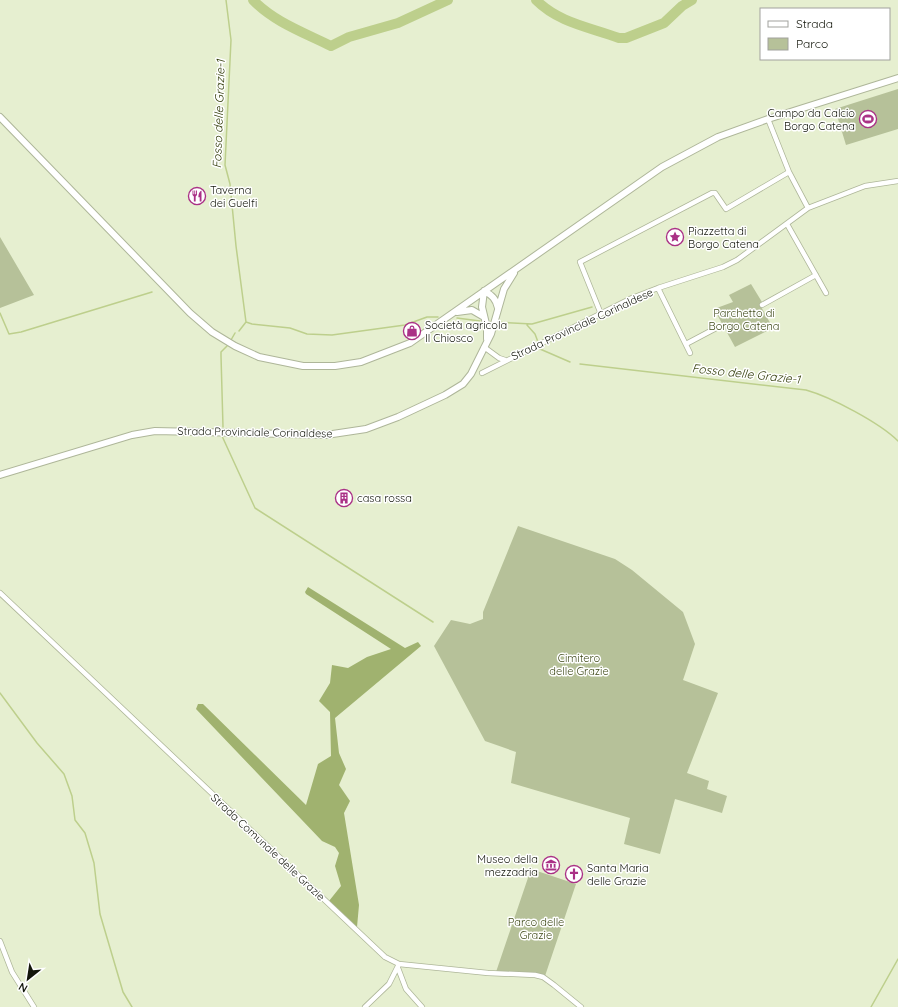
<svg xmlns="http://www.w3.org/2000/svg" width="898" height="1007" font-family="Quicksand,sans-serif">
<rect width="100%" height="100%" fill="#e6efd0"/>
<!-- green -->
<path fill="#b6c199" d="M898 89V129L846 145 835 109Z
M0 237 34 295 0 308Z
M751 284 762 302 760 305 773 328 735 347 714 309 733 302 729 295Z
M518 526 615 559 632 570 683 612 695 644 683 680 718 693 687 773 709 781 707 789 727 796 722 813 675 799 660 854 624 844 630 818 511 783 516 752 485 741 434 646 451 620 470 624 483 619V612Z
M531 869 576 884 545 976 496 972Z"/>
<!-- forest -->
<path fill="#a0b26f" d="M308 587 405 648 418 642 421 646 335 718 339 753 346 769 339 785 350 801 344 813 359 905 357 927 329 901 341 886 335 866 339 853 335 847 322 841 196 709 198 704H203L306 805 318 764 331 756 330 712 319 701 330 683 332 665 348 668 367 657 391 649 306 594 305 592Z"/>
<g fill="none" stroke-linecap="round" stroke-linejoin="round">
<!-- stream -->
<path stroke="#bdcf8c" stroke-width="1.5" d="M226 0 231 40 225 165 230 184 236 246 246 322
M0 313 9 334 21 332 152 292
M457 318 480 321
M246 322 252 324 290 328 307 334 332 335 405 325 427 317H438
M496 322 532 324 592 307
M527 325 535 334 538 342
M239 331 246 322
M231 340 235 333
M540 349 570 362
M580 364 806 390C831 397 880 423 898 441
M223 427 221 356V352L227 346
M222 436 255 508 433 622
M0 693 37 743 64 774 72 796 75 820 85 833 94 863 100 914 123 992 132 1007
M871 1007 898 959"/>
<!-- river -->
<path stroke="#bdcf8c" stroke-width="10" d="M253 0C274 22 305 33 331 46L349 37 398 23 448 0
M536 0C559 23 589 27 619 38H626L664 23 682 6 692 0"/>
<!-- street casing -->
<g stroke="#aeb699" stroke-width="6">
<path id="street" d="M789 172 808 208
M787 224 826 293
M658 288 690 353
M762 305 816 275
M601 314 580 262 712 193H715L726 209 789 172 768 119
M686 344 720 326
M484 347 499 358 505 360
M482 373 632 298 658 288 723 267 737 260 808 208 865 186 898 181
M0 593 385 957 399 964 488 973 535 975 543 977 554 985 581 1007
M0 941 12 972 34 1007
M398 968 406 989 422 1007
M365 1007 389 984 399 964"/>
</g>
<!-- secondary casing -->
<g stroke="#aeb699" stroke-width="8">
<path id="secondary" d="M0 117 190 313 212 332 235 346 259 357 303 366H335L361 362 410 343 662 167 718 137 768 119 898 78
M484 291 482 307 487 328V339
M484 291C492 295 496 299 498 308
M457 312 472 310 484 317
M0 475 132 435 155 431 326 435 366 429 398 417 445 395 463 384 471 374 491 334 504 289 514 273"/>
</g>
<!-- street -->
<use href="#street" stroke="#fff" stroke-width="4.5"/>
<!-- secondary -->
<use href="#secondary" stroke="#fff" stroke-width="6"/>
</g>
<!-- icons -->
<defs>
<g id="stadium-ring" transform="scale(0.9)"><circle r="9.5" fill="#fff" stroke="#aa3186" stroke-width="1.5"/><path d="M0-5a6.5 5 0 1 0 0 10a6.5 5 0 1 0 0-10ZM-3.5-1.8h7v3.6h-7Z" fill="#aa3186"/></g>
<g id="restaurant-ring" transform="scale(0.9)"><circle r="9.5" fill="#fff" stroke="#aa3186" stroke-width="1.5"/><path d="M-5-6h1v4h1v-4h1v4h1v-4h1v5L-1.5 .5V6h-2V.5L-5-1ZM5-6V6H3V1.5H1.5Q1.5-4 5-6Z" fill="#aa3186"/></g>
<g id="sight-ring" transform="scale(0.9)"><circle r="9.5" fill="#fff" stroke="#aa3186" stroke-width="1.5"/><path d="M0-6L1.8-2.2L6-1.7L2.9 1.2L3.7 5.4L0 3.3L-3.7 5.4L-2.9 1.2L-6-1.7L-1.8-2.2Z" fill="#aa3186"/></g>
<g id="shop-ring" transform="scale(0.9)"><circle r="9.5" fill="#fff" stroke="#aa3186" stroke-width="1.5"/><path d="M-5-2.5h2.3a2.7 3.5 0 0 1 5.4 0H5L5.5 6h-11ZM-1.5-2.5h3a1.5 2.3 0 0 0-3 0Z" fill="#aa3186"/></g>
<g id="building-ring" transform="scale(0.9)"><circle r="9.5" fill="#fff" stroke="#aa3186" stroke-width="1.5"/><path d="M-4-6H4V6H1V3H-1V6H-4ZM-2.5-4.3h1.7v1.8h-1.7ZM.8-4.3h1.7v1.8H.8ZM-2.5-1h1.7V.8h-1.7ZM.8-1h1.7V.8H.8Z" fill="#aa3186"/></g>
<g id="museum-ring" transform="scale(0.9)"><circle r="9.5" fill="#fff" stroke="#aa3186" stroke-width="1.5"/><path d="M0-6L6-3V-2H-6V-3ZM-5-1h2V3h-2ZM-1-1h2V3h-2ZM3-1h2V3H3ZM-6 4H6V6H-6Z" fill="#aa3186"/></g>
<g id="church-ring" transform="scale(0.9)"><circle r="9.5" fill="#fff" stroke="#aa3186" stroke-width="1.5"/><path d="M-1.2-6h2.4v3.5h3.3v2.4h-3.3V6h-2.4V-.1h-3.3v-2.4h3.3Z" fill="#aa3186"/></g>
</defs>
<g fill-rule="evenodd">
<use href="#stadium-ring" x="868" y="119"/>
<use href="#restaurant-ring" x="197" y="196"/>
<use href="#sight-ring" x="675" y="237"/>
<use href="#shop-ring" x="412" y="331"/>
<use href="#building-ring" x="344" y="498"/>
<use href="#museum-ring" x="551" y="865"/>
<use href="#church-ring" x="574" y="874"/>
</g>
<g text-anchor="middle" stroke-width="3" stroke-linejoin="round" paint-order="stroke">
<!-- poi labels -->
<g font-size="11" fill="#13160b" stroke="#fff" text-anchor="start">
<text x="855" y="117" text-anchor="end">Campo da Calcio<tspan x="855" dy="13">Borgo Catena</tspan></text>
<text x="210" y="194">Taverna<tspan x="210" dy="13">dei Guelfi</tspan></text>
<text x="688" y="235">Piazzetta di<tspan x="688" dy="13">Borgo Catena</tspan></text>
<text x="425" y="329">Società agricola<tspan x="425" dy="13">Il Chiosco</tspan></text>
<text x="357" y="502">casa rossa</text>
<text x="538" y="863" text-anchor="end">Museo della<tspan x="538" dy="13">mezzadria</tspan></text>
<text x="587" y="872">Santa Maria<tspan x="587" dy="13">delle Grazie</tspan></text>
</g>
<!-- park labels -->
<g font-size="11" fill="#3f4a19" stroke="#fff">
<text x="744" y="317">Parchetto di<tspan x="744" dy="13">Borgo Catena</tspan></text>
<text x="579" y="662">Cimitero<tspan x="579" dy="13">delle Grazie</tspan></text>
<text x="536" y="926">Parco delle<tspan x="536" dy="13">Grazie</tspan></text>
</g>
<!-- street labels -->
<g font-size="11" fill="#13160b" stroke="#fff">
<text transform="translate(582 324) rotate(-25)" y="4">Strada Provinciale Corinaldese</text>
<text transform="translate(255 432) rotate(1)" y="4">Strada Provinciale Corinaldese</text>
<text transform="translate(268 847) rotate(43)" y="4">Strada Comunale delle Grazie</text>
</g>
<!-- water labels -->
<g font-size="12" font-style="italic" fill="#343e0b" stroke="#fff">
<text transform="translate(219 114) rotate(-88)" y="4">Fosso delle Grazie-1</text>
<text transform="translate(746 374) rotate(6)" y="4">Fosso delle Grazie-1</text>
</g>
</g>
<!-- legend -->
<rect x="760" y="8" width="130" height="52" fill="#ffffff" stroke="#a1a29d"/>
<rect x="768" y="21" width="20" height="6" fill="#ffffff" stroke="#a1a29d"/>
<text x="796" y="28" font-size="12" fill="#13160b">Strada</text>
<rect x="768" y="38" width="20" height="12" fill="#b6c199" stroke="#a1a29d"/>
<text x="796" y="48" font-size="12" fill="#13160b">Parco</text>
<!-- north arrow -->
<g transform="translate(28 979) rotate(210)" stroke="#ffffff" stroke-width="3" paint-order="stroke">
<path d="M0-3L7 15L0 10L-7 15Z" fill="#13160b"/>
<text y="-6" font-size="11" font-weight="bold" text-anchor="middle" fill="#13160b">N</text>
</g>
</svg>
